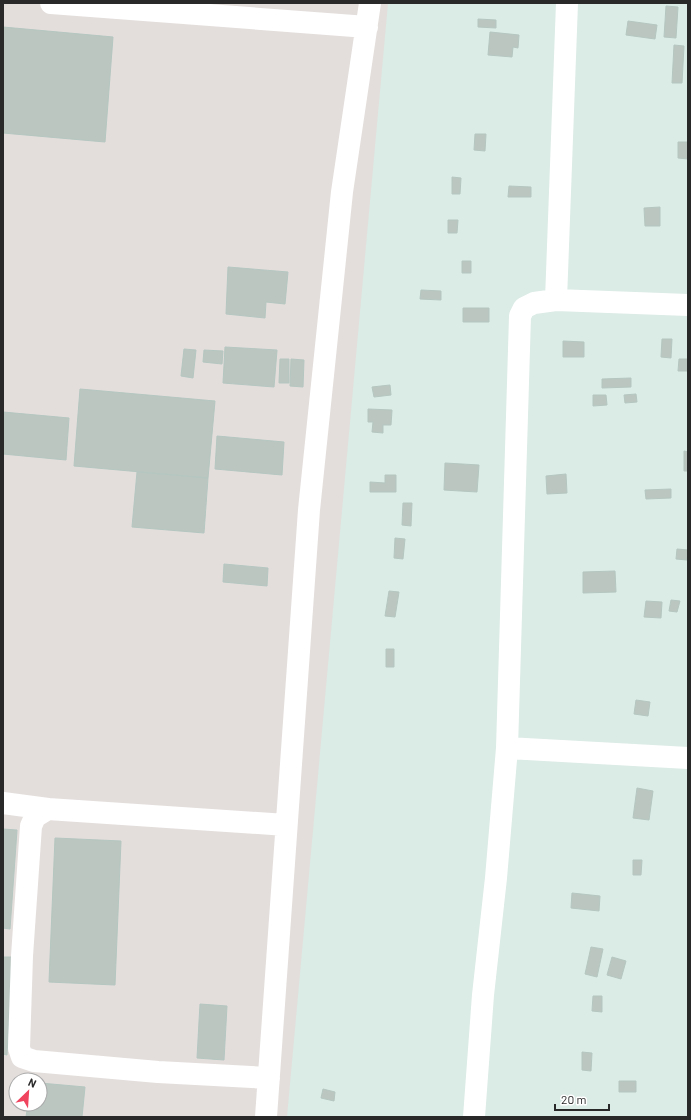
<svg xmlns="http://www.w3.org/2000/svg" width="691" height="1120" font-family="Barlow,sans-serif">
<rect width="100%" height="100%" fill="#dbebe5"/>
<!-- industrial -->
<path fill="#e3dedc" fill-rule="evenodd" d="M3 3H388L287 1117H3ZM16 1080H40V1104H16Z"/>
<!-- building -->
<path fill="#bbc6c1" stroke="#b5c6c0" d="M666 6 678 7 676 38 664 37Z
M478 19 496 20V28L478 27Z
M628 21 657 25 655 39 626 35Z
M3 27 113 37 105 142 3 133Z
M490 32 519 35 518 48 513 47 512 57 488 55Z
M674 45 684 46 682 83H672Z
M475 134H486L485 151 474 150Z
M678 142H688V159L678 158Z
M452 177 461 178 460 194H452Z
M509 186 531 187V197H508Z
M660 207V226H645L644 208Z
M448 220H458L457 233H448Z
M462 261H471V273H462Z
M228 267 288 272 285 304 266 302 265 318 226 314Z
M421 290 441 291V300L420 299Z
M463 308H489V322H463Z
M662 339H672L671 358 661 357Z
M563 341 584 342V357H563Z
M225 347 277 350 274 387 223 383Z
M184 349 196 350 193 378 181 376Z
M204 350 223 351 222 364 203 362Z
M280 359H289V383H279Z
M291 359 304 360 303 387 290 386Z
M679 359H688V371H678Z
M631 378V387L602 388V379Z
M390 385 391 395 374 397 372 387Z
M80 389 215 401 208 478 74 466Z
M636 394 637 402 625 403 624 395Z
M593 395H606L607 405 593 406Z
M368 409 392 410 391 425H383V433L372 432 373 422H368Z
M3 412 69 418 66 460 3 454Z
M217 436 284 442 282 475 215 469Z
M684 451 688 452V471H684Z
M445 463 479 465 477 492 444 490Z
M137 472 208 478 204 533 132 527Z
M566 474 567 493 547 494 546 476Z
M385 475H396V492H370V482L385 483Z
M671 489V498L646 499 645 490Z
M403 503H412L411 526 402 525Z
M395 538 405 539 403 559 394 558Z
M677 549 688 550 687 560 676 559Z
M224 564 268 568 267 586 223 582Z
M615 571 616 592 583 593V572Z
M389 591 399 592 395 617 385 616Z
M671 600 680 601 677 612 669 611Z
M646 601 662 602 661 618 644 617Z
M386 649H394V667H386Z
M636 700 650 702 648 716 634 714Z
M637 788 653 791 649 820 633 818Z
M3 829 17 830 10 929 3 928Z
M55 838 121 841 115 985 49 982Z
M633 860H642L641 875H633Z
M572 893 600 896 599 911 571 908Z
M591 947 603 949 597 977 585 974Z
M3 957H12L7 1055 3 1054Z
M612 957 626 961 621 979 607 975Z
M593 996H602V1012L592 1011Z
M200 1004 227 1006 224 1060 197 1058Z
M582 1052 592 1053 591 1071 582 1070Z
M619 1081H636V1092H619Z
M40 1083 85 1087 82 1117H26L28 1104H40Z
M323 1089 335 1092 334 1101 321 1098Z"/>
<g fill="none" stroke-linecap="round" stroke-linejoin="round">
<!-- minor -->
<path stroke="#fff" stroke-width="22" d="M51 3 367 27
M556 300 567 3
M507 748 688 758
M3 803 48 809
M269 1078 158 1072 34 1061 22 1057 19 1048 22 956 31 826 35 817 48 809 286 825
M266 1117 309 510 342 192 370 3
M474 1117 483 995 496 878 507 748 520 316 524 308 534 303 556 300 688 305"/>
</g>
<!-- border -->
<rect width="691" height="1120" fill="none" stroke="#292929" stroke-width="8"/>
<!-- north arrow -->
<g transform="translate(28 1092) rotate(25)"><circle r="19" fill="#ffffff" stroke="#a9a9a9"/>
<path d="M0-3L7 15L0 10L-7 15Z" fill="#f0435d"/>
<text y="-6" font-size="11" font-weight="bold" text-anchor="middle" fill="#292929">N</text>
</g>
<!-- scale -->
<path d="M555 1104v6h54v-6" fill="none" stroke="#292929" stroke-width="2"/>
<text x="561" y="1104" font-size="12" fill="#292929" stroke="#ffffff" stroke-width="3" paint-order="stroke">20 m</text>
</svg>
